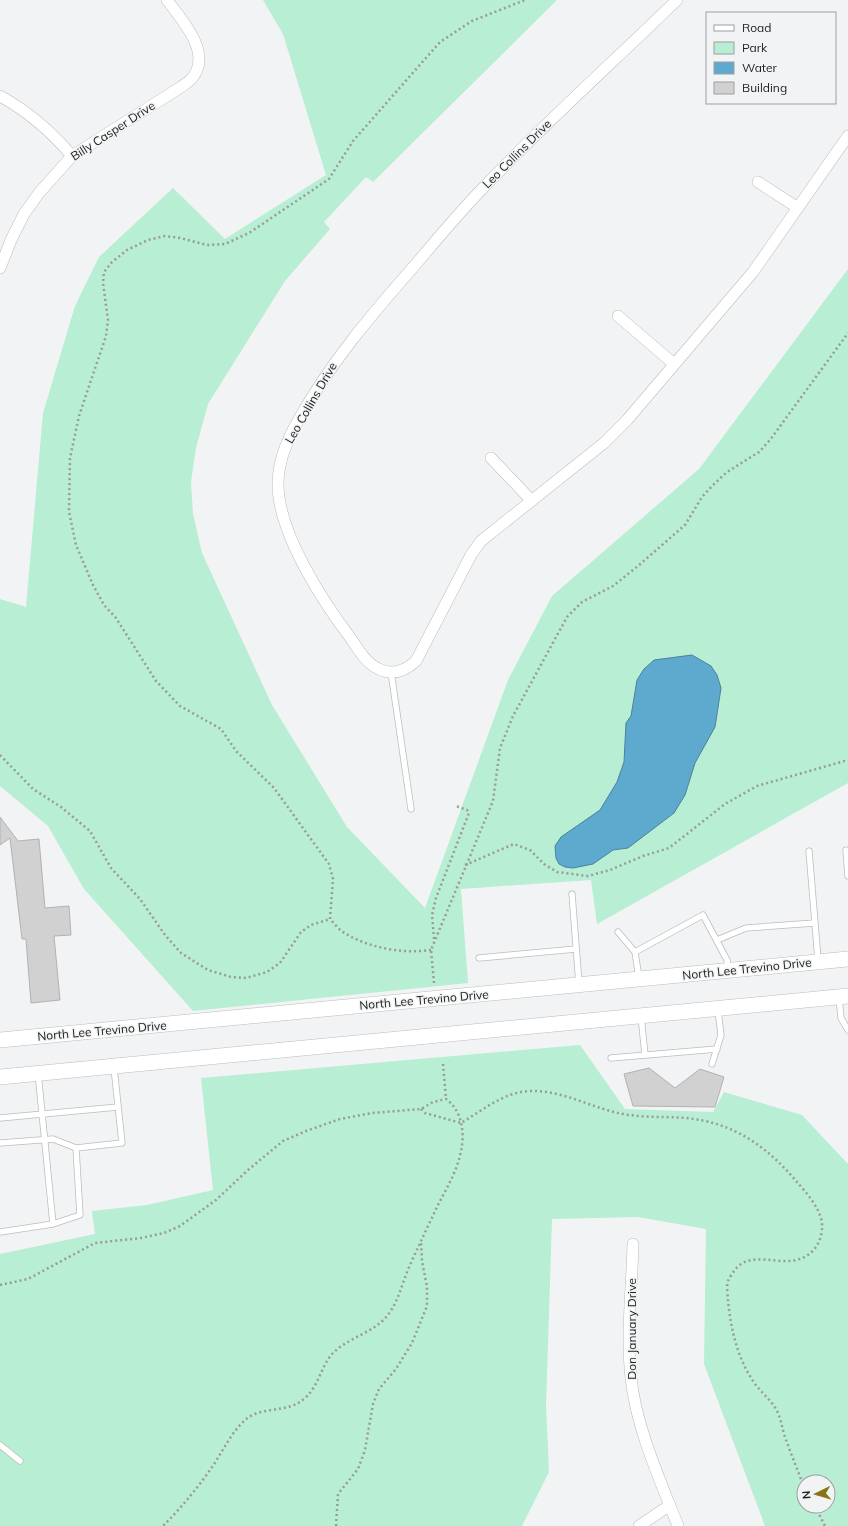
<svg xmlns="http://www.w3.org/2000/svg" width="848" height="1526" font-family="Mulish,sans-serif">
<rect width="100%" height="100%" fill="#f2f3f4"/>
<!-- green -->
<path fill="#b8eed3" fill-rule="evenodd" d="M263 0H557L373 182 366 177 324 222 330 229 285 281 208 404 196 448 191 482 193 514 202 553 272 705 347 827 425 908 508 680 552 596 699 469 848 269V783L597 924 591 880 461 889 468 983 193 1011 84 889 48 826 0 786V599L26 607 43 413 75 306 99 257 173 188 225 239 326 175 283 34Z
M580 1045 625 1109 713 1112 724 1092 802 1115 848 1164V1526H765L704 1364 706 1229 638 1217 552 1219 546 1406 549 1472 522 1526H0V1254L95 1234 92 1211 147 1205 213 1190 201 1078ZM804 1482H828V1506H804Z"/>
<!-- water -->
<path fill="#5eaacf" stroke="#4c819b" d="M692 655 711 666 717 675 721 688 715 727 695 763 685 795 674 813 628 848 613 850 593 864 573 868 565 867 559 864 556 858 555 846 561 837 600 810 617 782 624 762 626 723 631 716 637 680 644 669 654 660Z"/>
<!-- building -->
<path fill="#d1d1d2" stroke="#b2b1b3" d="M0 817 18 841 39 839 45 908 69 906 71 935 54 936 60 1000 31 1003 26 939H22L10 838 0 845Z
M649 1068 675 1088 700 1069 724 1077 715 1107 633 1106 624 1074Z"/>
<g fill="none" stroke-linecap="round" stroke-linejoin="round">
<!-- service casing -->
<g stroke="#bbbcbd" stroke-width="7">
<path id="service" d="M391 672 411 809
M846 850 848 876
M572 894 579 984
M815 923 818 960
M618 932 635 952 703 915 727 960 729 970
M717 940 746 928 815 923 809 851
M635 952 639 978
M479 958 576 949
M839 997 841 1018 848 1030
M641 1016 645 1055
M611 1058 717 1049
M712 1064 721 1035 718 1010
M38 1073 53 1224
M0 1118 118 1107
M0 1143 53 1139 76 1148 122 1143 114 1068
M0 1232 53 1224 80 1215 76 1148
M0 1445 20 1461"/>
</g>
<!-- minor casing -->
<g stroke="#bbbcbd" stroke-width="12">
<path id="minor" d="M677 0C612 63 544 124 481 190 458 214 437 239 416 264 372 314 330 363 298 421 287 440 278 462 278 484 278 533 323 602 352 640 359 651 367 664 379 669 393 676 405 671 416 661L471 555 481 541 604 443 627 420 753 272 848 136
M0 96C29 112 51 131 72 156
M758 182 798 208
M0 268 11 240 24 214 39 193 72 156 181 87C185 84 190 81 193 77 212 52 181 19 167 0
M618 316 674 364
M491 458 531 500
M633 1244C632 1288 626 1334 631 1378 636 1427 660 1480 678 1526
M639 1526 670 1505"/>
</g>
<!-- secondary casing -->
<g stroke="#bbbcbd" stroke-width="16">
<path id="secondary" d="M0 1040 848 959
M0 1077 848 996"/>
</g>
<!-- path -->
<path stroke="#999a9a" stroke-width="2.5" stroke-dasharray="2 3" stroke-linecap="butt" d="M0 755 33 789 61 807 90 831 111 868 140 899 165 935 181 953 208 970 231 977 246 978 267 972 280 963 301 932 311 925 330 919
M465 865 514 844 530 850 544 864 557 872 588 876 610 870 643 856 669 848 725 804 757 786 848 760
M434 939 432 915 436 898 469 813 467 810 456 806
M431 950C402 954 368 948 343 932 338 929 334 923 330 919L333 879 329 864 274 788 236 751 221 729 180 706 156 681 116 618 104 605 93 585 76 545 69 512 70 458 79 416 106 336 108 320 103 283 104 272 112 262 127 250 148 240 165 236 180 238 207 245 225 244 249 233 329 179 353 141 440 42 472 21 525 0
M434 983 431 950 493 801 500 748 513 716 567 617 582 602 613 586 638 566 685 525 702 497 713 485 727 472 759 452 770 440 848 333
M443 1064 446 1099
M421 1109 425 1113 461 1123C483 1110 504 1092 530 1091 563 1090 591 1108 623 1114 649 1119 675 1115 700 1120 740 1127 771 1151 796 1181 806 1192 820 1208 822 1223 823 1241 814 1256 796 1260 776 1265 749 1250 734 1271 732 1274 729 1278 728 1281 726 1286 728 1295 728 1301 731 1329 737 1357 753 1381 760 1392 771 1399 777 1411 781 1419 782 1428 785 1437 791 1454 798 1471 804 1487
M0 1285 28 1279 95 1243 141 1238 164 1233 180 1226 216 1200 248 1170 283 1141 306 1131 340 1119 372 1113 421 1109 433 1102 446 1099C462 1110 465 1134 461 1151 457 1172 446 1189 437 1207 428 1226 419 1245 410 1265 403 1280 400 1297 390 1312 377 1332 351 1336 334 1352 321 1365 319 1386 305 1398 287 1415 259 1404 242 1423 229 1436 221 1455 210 1470 196 1490 180 1509 163 1526
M815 1506 825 1526
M336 1526 338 1494 358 1469 365 1450 373 1404 379 1389 396 1369 412 1343 427 1306V1287L422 1261 421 1243"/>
<!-- service -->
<use href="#service" stroke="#fff" stroke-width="5.5"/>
<!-- minor -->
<use href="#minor" stroke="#fff" stroke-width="11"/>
<!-- secondary -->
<use href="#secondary" stroke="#fff" stroke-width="15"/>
</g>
<g text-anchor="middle" stroke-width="3" stroke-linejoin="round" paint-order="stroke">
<!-- street labels -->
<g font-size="12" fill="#212222" stroke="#f2f3f4">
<text transform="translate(113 131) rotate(-33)" y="4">Billy Casper Drive</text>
<text transform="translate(517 154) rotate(-45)" y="4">Leo Collins Drive</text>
<text transform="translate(311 403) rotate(-60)" y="4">Leo Collins Drive</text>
<text transform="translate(747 969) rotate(-6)" y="4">North Lee Trevino Drive</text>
<text transform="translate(424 1000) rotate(-5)" y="4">North Lee Trevino Drive</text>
<text transform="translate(102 1031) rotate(-5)" y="4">North Lee Trevino Drive</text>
<text transform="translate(632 1329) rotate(-90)" y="4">Don January Drive</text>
</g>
</g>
<!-- legend -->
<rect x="706" y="12" width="130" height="92" fill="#f2f3f4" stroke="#9e9fa0"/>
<rect x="714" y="25" width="20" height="6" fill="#ffffff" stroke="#9e9fa0"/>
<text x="742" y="32" font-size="12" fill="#212222">Road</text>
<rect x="714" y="42" width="20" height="12" fill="#b8eed3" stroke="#9e9fa0"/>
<text x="742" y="52" font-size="12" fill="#212222">Park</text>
<rect x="714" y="62" width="20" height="12" fill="#5eaacf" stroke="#9e9fa0"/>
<text x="742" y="72" font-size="12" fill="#212222">Water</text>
<rect x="714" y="82" width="20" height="12" fill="#d1d1d2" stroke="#9e9fa0"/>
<text x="742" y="92" font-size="12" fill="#212222">Building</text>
<!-- north arrow -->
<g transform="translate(816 1494) rotate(265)"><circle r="19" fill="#f2f3f4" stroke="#9e9fa0"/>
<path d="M0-3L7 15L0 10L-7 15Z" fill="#887417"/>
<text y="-6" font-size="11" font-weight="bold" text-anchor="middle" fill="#212222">N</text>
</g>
</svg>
